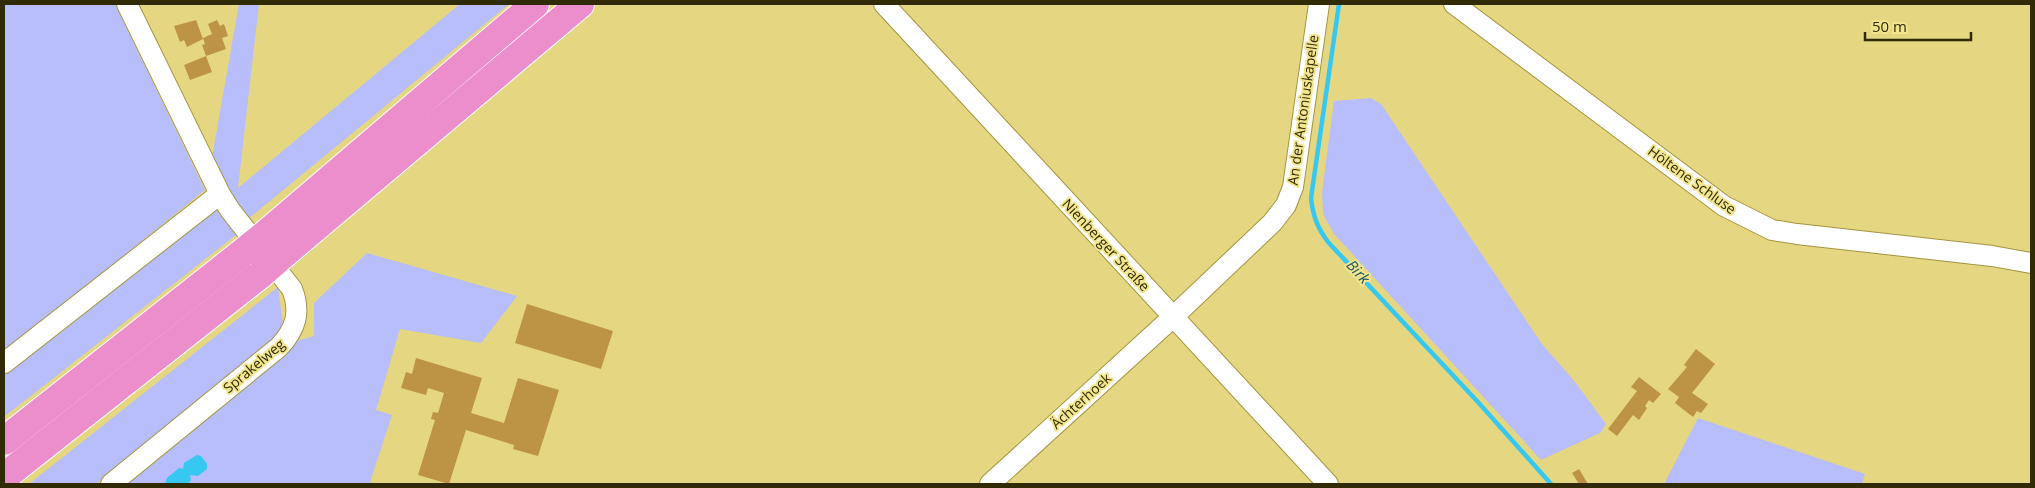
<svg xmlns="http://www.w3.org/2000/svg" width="2035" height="488" font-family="'Open Sans',sans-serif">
<rect width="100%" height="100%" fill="#e5d781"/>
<!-- green -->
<path fill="#b8bdfc" d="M4 4H115L205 190 4 353Z
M239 4H259L238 188 460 4H509L247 220 211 163Z
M1371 98 1381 104 1542 344 1575 382 1606 424 1600 433 1541 460 1334 234 1323 214 1322 192 1334 101Z
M217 206 236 235 4 417V370Z
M367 253 517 296 481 343 400 329 376 410 392 415 370 482 379 484H120L293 342 314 336V303Z
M278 287 284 333 96 484H29Z
M1698 418 1865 474 1862 484H1664Z"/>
<!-- water -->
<path fill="#36c8f0" d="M197 455 201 456 207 464V469L198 476 190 475 191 480 188 484H165L167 478 179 468 183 469 184 463Z"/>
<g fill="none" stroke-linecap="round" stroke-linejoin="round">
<!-- stream -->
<path stroke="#36c8f0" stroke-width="4.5" d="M1339 4 1311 198C1313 216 1317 227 1328 242L1477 401 1551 484"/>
</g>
<!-- building -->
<path fill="#bd9345" d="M196 20 203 39 187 47 184 40 180 42 174 26Z
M217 20 220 26 224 24 228 36 222 38 226 49 206 56 202 45 205 44 203 38 212 34 208 24Z
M206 56 212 72 190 80 184 65Z
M527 304 613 331 601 369 515 343Z
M1696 349 1715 364 1692 393 1708 404 1701 413 1697 411 1693 417 1675 403 1679 397 1668 389 1687 367 1684 365Z
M416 358 482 378 471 413 504 423 518 378 559 390 538 456 513 449 514 445 466 430 449 484 418 475 435 420 431 419 433 412 438 413 444 393 428 388 426 395 401 388 406 372 412 374Z
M1639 377 1661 394 1653 403 1649 400 1645 406 1647 408 1639 420 1633 415 1617 436 1608 429 1637 391 1631 387Z
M1579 469 1588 484H1579L1572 473Z"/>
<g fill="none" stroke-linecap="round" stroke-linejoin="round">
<!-- minor casing -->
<g stroke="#a3953f" stroke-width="22">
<path id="minor" d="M884 4 1328 484
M1454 4 1724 206 1772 230 1797 234 1992 256 2031 263
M4 363 220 194
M111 484 279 347C296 329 301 312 292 289L230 210 220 194 127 4
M990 484 1173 317 1272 223 1286 205 1293 187 1319 4"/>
</g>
<!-- highway casing -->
<g stroke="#fff" stroke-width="30">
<path id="highway" d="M267 233 535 4
M285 253 580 4
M4 441 241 254
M4 477 261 274"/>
</g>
<!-- minor -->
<use href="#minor" stroke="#fff" stroke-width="20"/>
<!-- highway -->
<use href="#highway" stroke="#ec8dcc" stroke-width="28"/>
<!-- highway-bridge casing -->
<g stroke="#fff" stroke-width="30" stroke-linecap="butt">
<path id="highway-bridge" d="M241 254 267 233
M261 274 285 253"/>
</g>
<!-- highway-bridge -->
<use href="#highway-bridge" stroke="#ec8dcc" stroke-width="28"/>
</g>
<g text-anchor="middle" stroke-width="4" stroke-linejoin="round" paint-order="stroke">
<!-- street labels -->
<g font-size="14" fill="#302b05" stroke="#f2e58e">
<text transform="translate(1303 110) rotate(-82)" y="5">An der Antoniuskapelle</text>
<text transform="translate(1692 180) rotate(36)" y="5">Höltene Schluse</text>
<text transform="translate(1106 245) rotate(47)" y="5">Nienberger Straße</text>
<text transform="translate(254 366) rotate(-40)" y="5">Sprakelweg</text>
<text transform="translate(1081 401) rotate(-42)" y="5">Ächterhoek</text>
</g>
<!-- water labels -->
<g font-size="15" font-style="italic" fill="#225a6b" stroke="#f2e58e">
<text transform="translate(1358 272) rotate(48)" y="5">Birk</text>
</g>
</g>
<!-- border -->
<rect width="2035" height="488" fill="none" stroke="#302b05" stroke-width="10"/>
<!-- scale -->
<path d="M1865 32v8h106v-8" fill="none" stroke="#302b05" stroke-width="2.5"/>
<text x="1872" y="32" font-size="15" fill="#302b05" stroke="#f2e58e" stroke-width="4" paint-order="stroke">50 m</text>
</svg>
